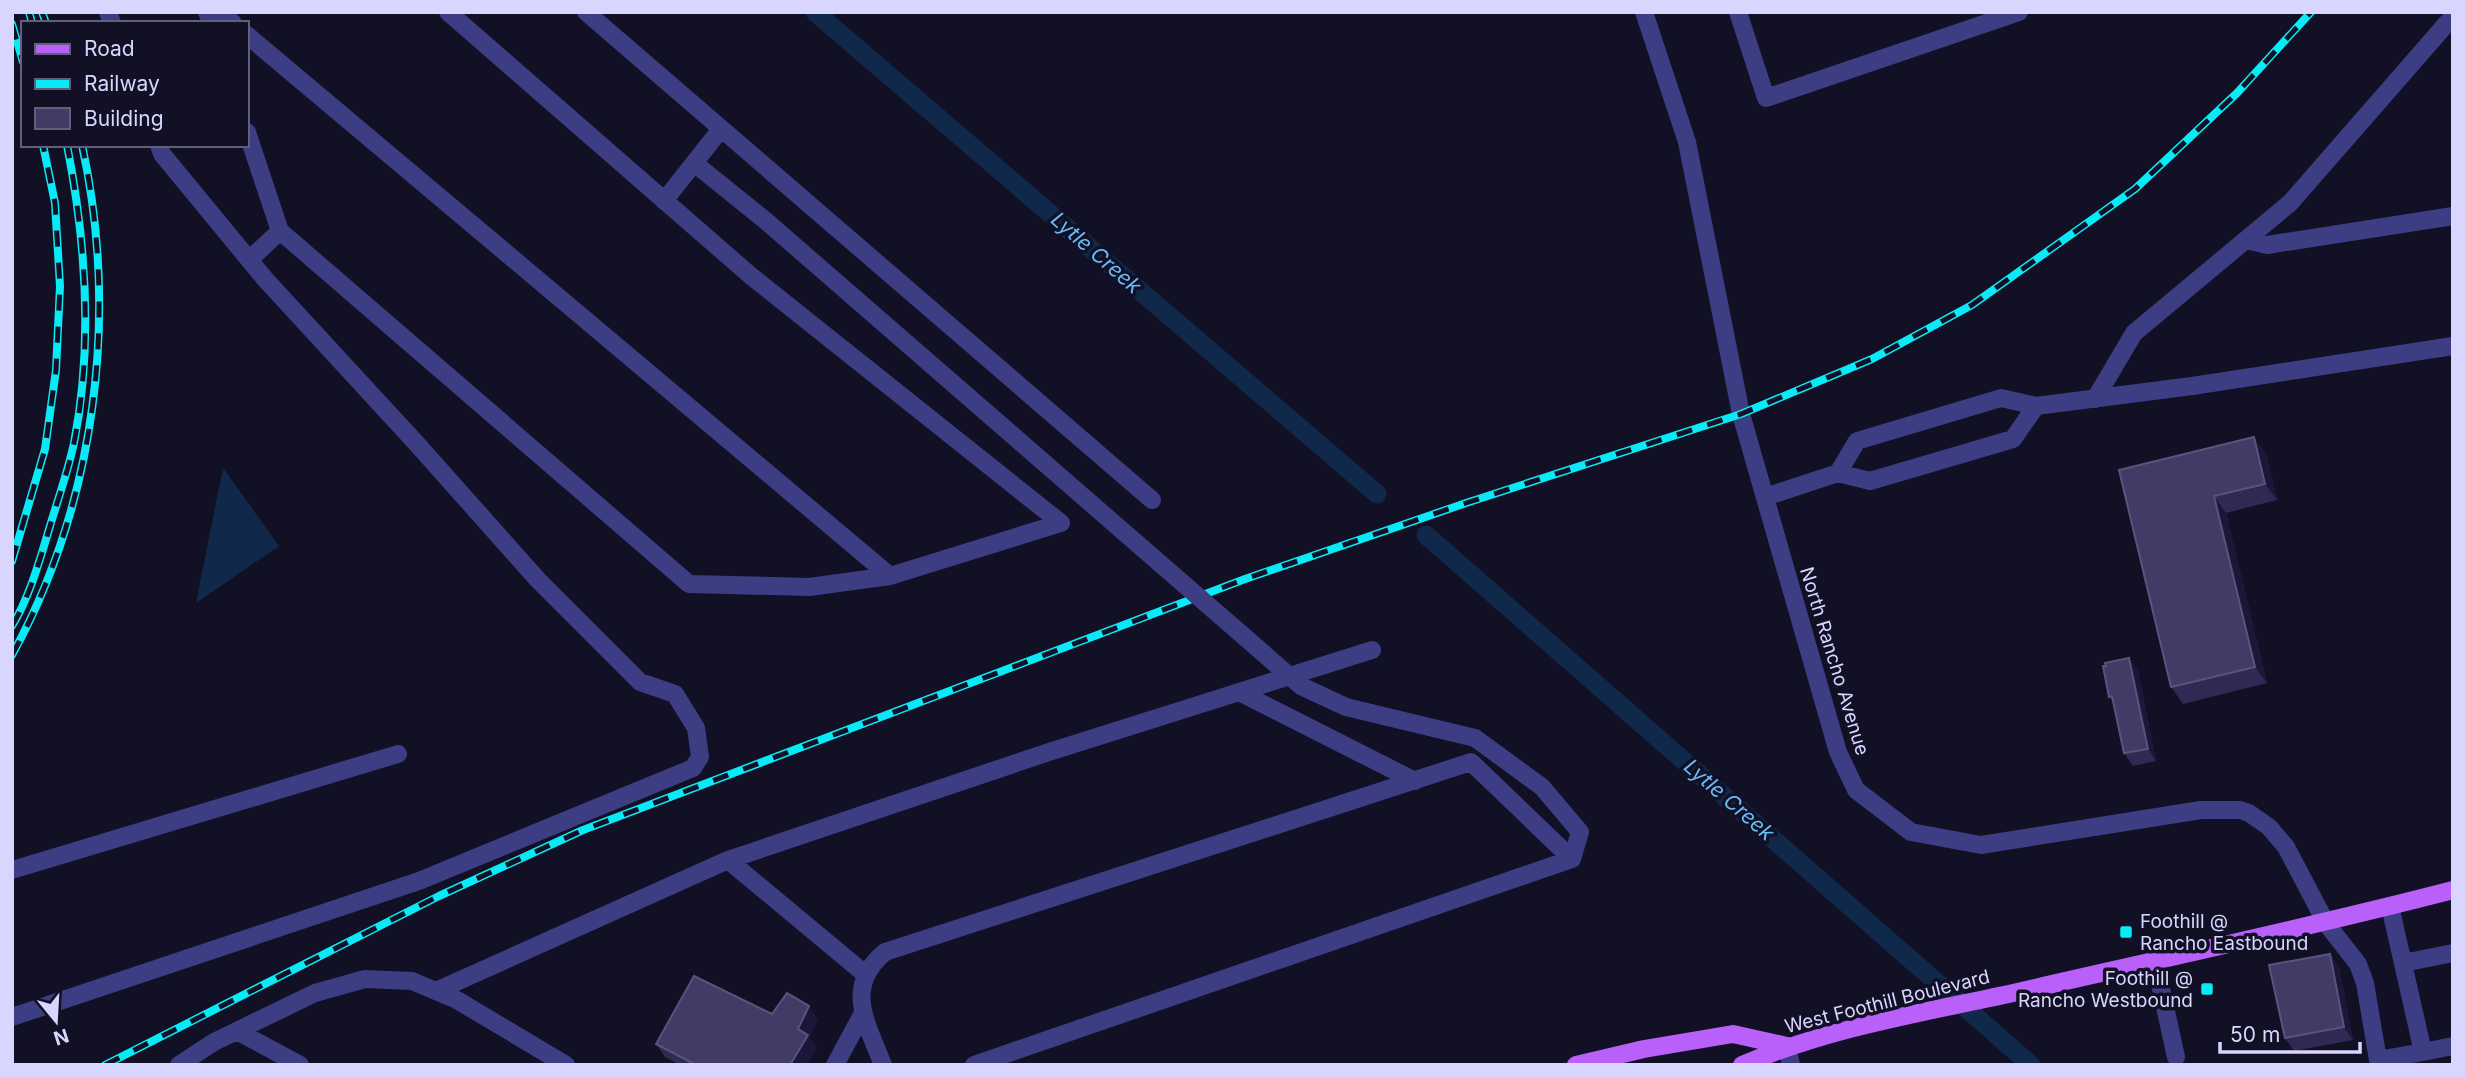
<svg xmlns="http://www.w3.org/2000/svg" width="2465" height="1077" font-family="Inter,sans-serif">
<rect width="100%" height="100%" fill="#121025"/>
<!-- water -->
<path fill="#102849" d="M223 468 279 546 196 603Z"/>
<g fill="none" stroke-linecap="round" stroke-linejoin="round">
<!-- canal -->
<path stroke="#102849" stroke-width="19" d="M815 12 1377 494
M1426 535 2031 1065"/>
<!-- minor -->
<path stroke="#3c3d83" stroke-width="18" d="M108 12 112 23
M207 12 211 23
M220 12 233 23
M586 12 1152 500
M1644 12 1687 142 1741 414 1838 752 1856 790 1911 832 1981 845 2201 810H2240L2249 813 2269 827 2286 847 2326 923 2358 964 2365 983 2378 1060 2423 1052 2390 906
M1738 12 1766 98 2019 12
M247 35 890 576 1061 523 751 276 448 12
M247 132 280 231 689 584 809 587 890 576
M694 163 766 221
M664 201 721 129
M2247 240 2267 245 2453 216
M249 260 280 231
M2095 399 2134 333 2290 203 2448 22 2453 19
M2036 406 2192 386 2453 346
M1765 497 1838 473 1870 481 2013 439 2036 406 2001 398 1857 441 1838 473
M1241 693 1415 781
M1475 738 1542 787 1580 832 1572 859
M728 860 865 974
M12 870 398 754
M2155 961 2176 1057
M2403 963 2453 953
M436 991 728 860 1049 752 1372 650
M12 1017 419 881 693 768 700 757 696 728 675 694 640 682 538 580 417 444 265 279 162 154 159 145
M237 1031 300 1065
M1787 1046 1791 1065
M2423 1052 2453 1046
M179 1065 214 1042 315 993 365 979 412 981 457 1000 566 1065
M835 1065 863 1013
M883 1065C867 1023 843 987 885 952L1471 762 1572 859 974 1065"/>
<!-- major -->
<path stroke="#b960fa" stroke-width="18" d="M1576 1065 1644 1049 1733 1034 1787 1046
M1742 1065C1829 1028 1921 1013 2013 993 2160 959 2307 928 2453 890"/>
<!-- rail casing -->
<g stroke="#08ebf7" stroke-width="8">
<path id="rail" d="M29 12 32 23
M42 12 46 23
M12 24 23 62
M12 561 45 449 56 370 60 286 55 203 43 145
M12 626C30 596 40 559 50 526 58 499 68 471 74 443 93 346 86 242 67 145
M12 655C96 502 119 315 82 145
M105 1065 439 896 583 830 1245 579 1466 503 1741 414 1872 359 1972 305 2135 189 2237 93 2311 12"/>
</g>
<!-- rail -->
<use href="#rail" stroke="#121025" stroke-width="5" stroke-dasharray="16" stroke-linecap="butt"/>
<!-- minor-bridge -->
<path stroke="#3c3d83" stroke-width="18" d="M766 221 1301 686 1346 707 1475 738"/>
</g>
<!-- wall -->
<path fill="#302953" d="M2266 454 2277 500 2226 513 2267 683 2183 704 2171 687 2119 470Z
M2106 666 2138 671 2156 761 2133 766 2124 753 2114 703 2109 697Z
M2330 954 2339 967 2353 1040 2294 1051 2285 1038Z
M772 1014 818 1019 809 1037 817 1048 807 1065H680L665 1057 656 1044Z"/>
<!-- shaded-wall -->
<path fill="#1c1739" d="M2254 437 2266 454 2277 500 2265 484Z
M2214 496 2226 513 2267 683 2255 667Z
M2129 658 2138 671 2156 761 2148 749Z
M2330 954 2339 967 2353 1040 2344 1027Z
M809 1006 818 1019 809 1037 817 1048 807 1065H790L798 1029Z"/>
<!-- building -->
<path fill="#423b65" stroke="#59547d" stroke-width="2" d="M2254 437 2265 484 2214 496 2255 667 2171 687 2119 470Z
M2129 658 2148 749 2124 753 2112 696 2109 697 2103 666H2106L2105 663Z
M2330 954 2344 1027 2285 1038 2269 965Z
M694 976 772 1014 787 993 809 1006 798 1029 808 1035 790 1065H696L656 1044Z"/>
<!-- markers -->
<g fill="#08ebf7" stroke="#121025" stroke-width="2.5">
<rect x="2119" y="925" width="14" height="14" rx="3.5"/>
<rect x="2200" y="982" width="14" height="14" rx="3.5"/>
</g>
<g text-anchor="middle" stroke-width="7" stroke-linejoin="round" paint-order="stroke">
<!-- street labels -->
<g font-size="19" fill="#d8d5fe" stroke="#121025">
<text transform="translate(1835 661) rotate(73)" y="7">North Rancho Avenue</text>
<text transform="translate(1887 1001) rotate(-14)" y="7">West Foothill Boulevard</text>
</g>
<!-- poi labels -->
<g font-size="19" fill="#d8d5fe" stroke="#121025" text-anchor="start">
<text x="2140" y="928">Foothill @<tspan x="2140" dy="22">Rancho Eastbound</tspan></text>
<text x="2193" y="985" text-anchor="end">Foothill @<tspan x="2193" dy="22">Rancho Westbound</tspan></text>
</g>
<!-- water labels -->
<g font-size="21" font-style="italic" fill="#67bdfa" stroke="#121025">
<text transform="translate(1096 253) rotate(41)" y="7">Lytle Creek</text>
<text transform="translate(1729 800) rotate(41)" y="7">Lytle Creek</text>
</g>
</g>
<!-- border -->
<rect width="2465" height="1077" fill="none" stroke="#d8d5fe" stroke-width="28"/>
<!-- legend -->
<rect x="21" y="21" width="228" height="126" fill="#121025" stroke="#615f7c" stroke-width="2"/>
<rect x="35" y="44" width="35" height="10" fill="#b960fa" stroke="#615f7c" stroke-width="2"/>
<text x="84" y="56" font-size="21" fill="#d8d5fe">Road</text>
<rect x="35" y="79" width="35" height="10" fill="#08ebf7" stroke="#615f7c" stroke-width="2"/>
<text x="84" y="91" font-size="21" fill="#d8d5fe">Railway</text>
<rect x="35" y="108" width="35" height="21" fill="#423b65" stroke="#615f7c" stroke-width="2"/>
<text x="84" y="126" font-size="21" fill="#d8d5fe">Building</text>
<!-- north arrow -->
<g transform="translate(56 1021) rotate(162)" stroke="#121025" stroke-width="5" paint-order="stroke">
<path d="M0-5L12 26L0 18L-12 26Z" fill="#d8d5fe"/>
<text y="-10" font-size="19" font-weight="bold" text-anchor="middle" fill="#d8d5fe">N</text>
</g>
<!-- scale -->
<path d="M2220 1042v10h140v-10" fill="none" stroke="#d8d5fe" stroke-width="3.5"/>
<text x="2230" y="1042" font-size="21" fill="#d8d5fe" stroke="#121025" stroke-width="5" paint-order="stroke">50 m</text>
</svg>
